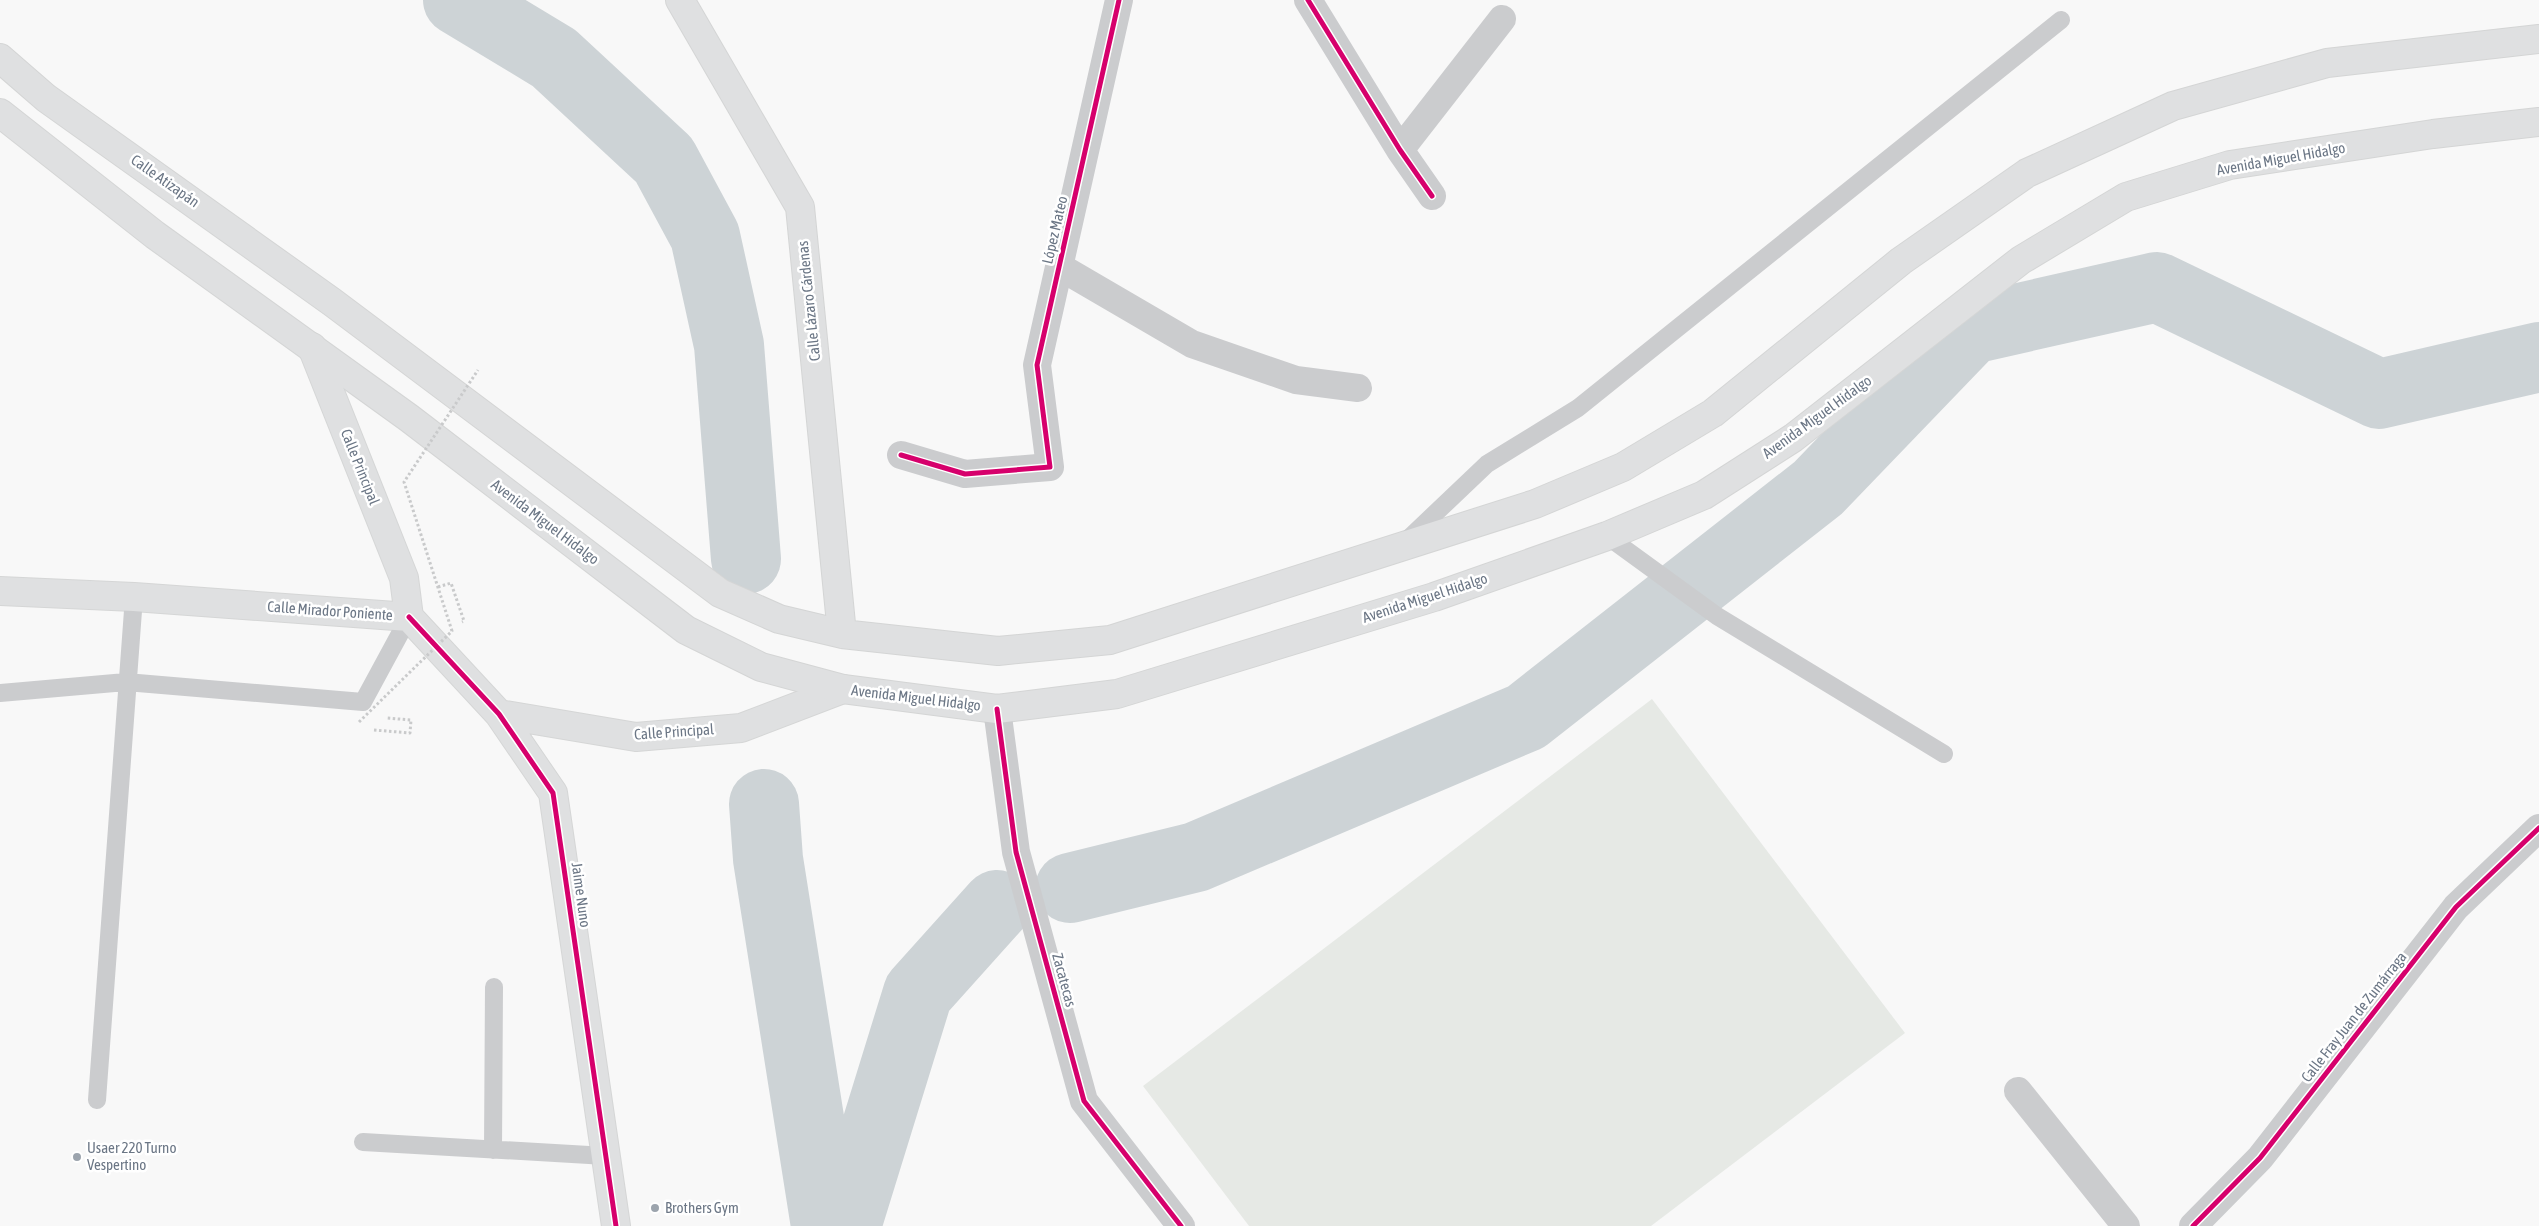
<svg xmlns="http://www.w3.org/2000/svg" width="2539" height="1226" font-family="'Asap Condensed',sans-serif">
<rect width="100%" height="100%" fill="#f8f8f8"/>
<!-- green -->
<path fill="#e6e9e5" d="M1652 699 1905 1033 1651 1226H1249L1143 1086Z"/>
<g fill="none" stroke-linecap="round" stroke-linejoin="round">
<!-- river -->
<path stroke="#cdd3d6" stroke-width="70" d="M458 0 554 58 664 160 705 236 729 345 746 559
M764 804 768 859 826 1226
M1070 888 1196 857 1526 717 1818 488 1971 329 2157 287 2379 394 2539 357
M846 1226 918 993 997 905"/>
<!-- secondary casing -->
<g stroke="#d5d6d6" stroke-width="30">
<path id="secondary" d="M312 347 404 578 409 617
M0 591 134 597 409 617
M409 617 499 714 553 793 616 1226
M499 714 636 737 741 728 843 689"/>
</g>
<!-- primary casing -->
<g stroke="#d4d5d5" stroke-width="30">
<path id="primary" d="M680 0 800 207 842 634
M0 58 46 98 332 302 720 593 779 619 842 634 998 651 1110 640 1535 504 1623 467 1713 413 1901 261 2027 173 2173 106 2327 63 2539 39
M0 113 155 235 409 418 686 630 761 667 843 689 997 709 1117 694 1434 597 1607 536 1704 495 1793 438 2021 260 2126 197 2230 165 2433 134 2539 122"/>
</g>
<!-- path -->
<path stroke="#c9cacb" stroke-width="3" stroke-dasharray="2.5 2.5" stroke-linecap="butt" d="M438 587 451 583 464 621 462 622
M374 730 410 733 411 720 387 718"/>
<!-- lane -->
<path stroke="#cbccce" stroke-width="18" d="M1607 536 1717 616 1944 754
M1405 542 1487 464 1578 408 2061 20
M0 693 126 682 363 702 409 617
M97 1100 134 597
M363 1142 606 1156
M493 1150 494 987"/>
<!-- street -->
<path stroke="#cbccce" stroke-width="28" d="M1308 0 1400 150 1432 196
M1400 150 1502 19
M1060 267 1192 344 1296 380 1358 388
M901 455 965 474 1050 467 1037 365 1119 0
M997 709 1016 852 1084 1101 1181 1226
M2018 1091 2126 1226
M2193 1226 2260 1158 2456 907 2539 828"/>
<!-- secondary -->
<use href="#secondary" stroke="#dfe0e1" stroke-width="28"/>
<!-- primary -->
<use href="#primary" stroke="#dfe0e1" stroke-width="28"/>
<!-- path-bridge -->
<path stroke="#c9cacb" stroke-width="3" stroke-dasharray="2.5 2.5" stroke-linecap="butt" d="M359 722 452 631 404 482 478 370"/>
<!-- cycleway casing -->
<g stroke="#fff" stroke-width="8">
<path id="cycleway" d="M1308 0 1400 150 1432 196
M901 455 965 474 1050 467 1037 365 1119 0
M409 617 499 714 553 793 616 1226
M997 709 1016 852 1084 1101 1181 1226
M2193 1226 2260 1158 2456 907 2539 828"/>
</g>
<!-- cycleway -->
<use href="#cycleway" stroke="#d6006c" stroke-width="5"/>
</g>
<!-- markers -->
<g fill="#9ca4ad" stroke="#fff" stroke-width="2">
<circle cx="77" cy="1157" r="5"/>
<circle cx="655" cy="1208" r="5"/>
</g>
<g text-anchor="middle" stroke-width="5" stroke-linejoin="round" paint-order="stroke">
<!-- street labels -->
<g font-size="15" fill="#6b7685" stroke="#fff">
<text transform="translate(2281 159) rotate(-10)" y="5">Avenida Miguel Hidalgo</text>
<text transform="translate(165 181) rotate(35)" y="5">Calle Atizapán</text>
<text transform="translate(1055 230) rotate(-77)" y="5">López Mateo</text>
<text transform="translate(809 301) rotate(-96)" y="5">Calle Lázaro Cárdenas</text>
<text transform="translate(1817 417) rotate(-36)" y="5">Avenida Miguel Hidalgo</text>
<text transform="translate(360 467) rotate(68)" y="5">Calle Principal</text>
<text transform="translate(545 522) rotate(37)" y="5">Avenida Miguel Hidalgo</text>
<text transform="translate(1425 598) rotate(-18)" y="5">Avenida Miguel Hidalgo</text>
<text transform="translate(330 611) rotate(4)" y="5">Calle Mirador Poniente</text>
<text transform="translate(916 698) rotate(7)" y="5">Avenida Miguel Hidalgo</text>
<text transform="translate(674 732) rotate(-4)" y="5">Calle Principal</text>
<text transform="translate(581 895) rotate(82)" y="5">Jaime Nuno</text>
<text transform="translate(1064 980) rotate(75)" y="5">Zacatecas</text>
<text transform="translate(2354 1017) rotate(-52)" y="5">Calle Fray Juan de Zumárraga</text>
</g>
<!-- poi labels -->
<g font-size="15" fill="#6b7685" stroke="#fff" text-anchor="start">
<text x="87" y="1153">Usaer 220 Turno<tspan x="87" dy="17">Vespertino</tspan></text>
<text x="665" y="1213">Brothers Gym</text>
</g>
</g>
</svg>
